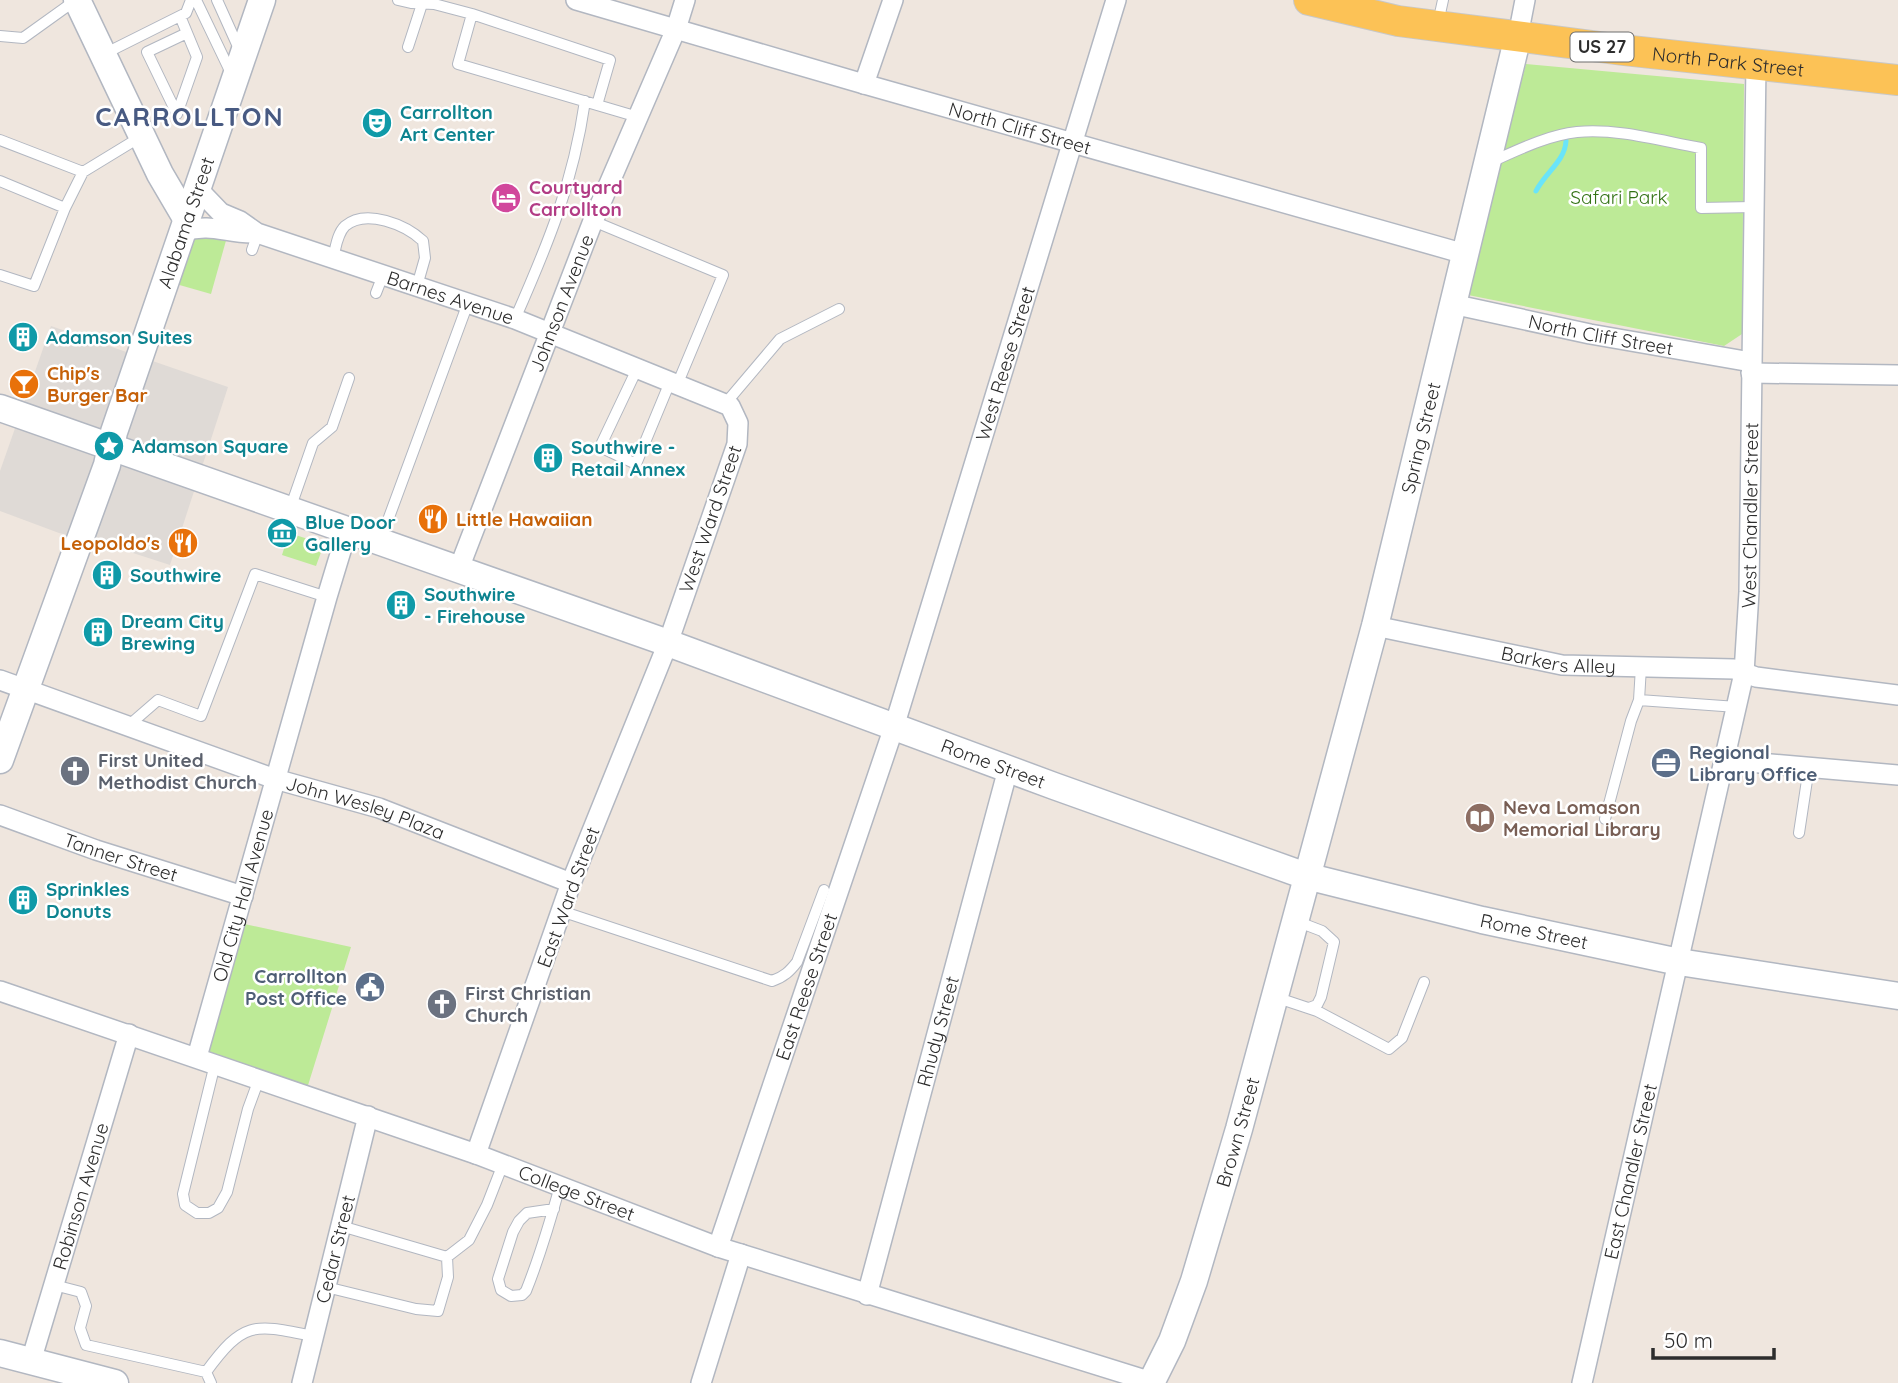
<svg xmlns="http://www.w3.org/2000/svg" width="1898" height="1383" font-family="Quicksand,sans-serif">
<rect width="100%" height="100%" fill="#efe6de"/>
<!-- green -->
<path fill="#bdea97" d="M1526 64 1744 84 1742 334 1724 346 1468 295 1465 288Z
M195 237H227L211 294 176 284Z
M289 533 324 544 316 566 282 555Z
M235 922 351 947 305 1095 198 1057Z"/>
<!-- plaza -->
<path fill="#dfdad6" d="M51 326 228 387 170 565 99 542 59 533 0 511V471Z"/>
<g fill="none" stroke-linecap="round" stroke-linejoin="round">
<!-- stream -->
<path stroke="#6ae4f9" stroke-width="5" d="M1536 191C1545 173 1565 161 1566 141"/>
<!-- lane casing -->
<g stroke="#b2b7c1" stroke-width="12">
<path id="lane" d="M196 0 231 73
M217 0 240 51
M398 0 411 3 434 4 472 14 458 64 638 117
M472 14 610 60 597 105
M180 16 197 57 177 114 147 52 187 33
M1438 23 1443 0
M0 36 23 38 76 0
M408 47 423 1
M104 54 186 13 191 0
M0 140 83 172 142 136
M1491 162C1518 150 1548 135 1577 132 1618 128 1661 141 1701 148V208L1753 207
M0 181 65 208
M593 221 723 275 677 385
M252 250 258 233
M333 258C336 247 337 234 345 226 366 208 406 225 423 241L425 258 417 286
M0 275 34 286 65 208 83 172
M376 293 383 275
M515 319C548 244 573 184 585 101
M637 369 600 447 636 464 670 382
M725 404 780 339 839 309
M290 509 313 443 332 427 349 378
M381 539 468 303
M1641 667 1639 700 1737 707
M128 726 158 700 201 716 255 574 327 597
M1605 819 1631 721 1639 700
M1799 833 1809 767
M561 911 772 981C784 977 790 971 797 962L824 890
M1296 921 1322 931 1334 942 1321 997 1317 1005 1309 1008
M1275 997 1317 1011 1389 1049 1402 1038 1424 982
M215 1064 183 1194 185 1205 197 1213H209L218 1208 227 1192 248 1109 259 1079
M554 1209 527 1213 519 1221 513 1232 498 1279 501 1290 511 1296 522 1295 526 1291C540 1256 550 1222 560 1186
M341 1226 447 1257 469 1240 487 1205 503 1164
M54 1285 81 1292 86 1306 80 1328 86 1345 206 1372 211 1383
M326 1287 416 1309 438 1311 448 1277 447 1257
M206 1372C244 1320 254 1324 313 1336"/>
</g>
<!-- street casing -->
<g stroke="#b2b7c1" stroke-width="22">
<g id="street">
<path id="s1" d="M576 0 864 84 1465 254"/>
<path d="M1518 36 1525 0"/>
<path d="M864 84 893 0"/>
<path id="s2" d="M197 188 221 213 240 221 257 233 515 319 730 406 738 423 737 444 668 643 571 883 476 1154"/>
<path d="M183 231C213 223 224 233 252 233"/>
<path id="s3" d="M1452 304 1590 334 1751 362"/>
<path d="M1751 373 1898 375"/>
<path id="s4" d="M458 571 593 221 676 29 685 0"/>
<path id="s5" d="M1375 626 1562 665 1734 669 1756 677 1898 695"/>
<path id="s6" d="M0 680 275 779 379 808 571 883"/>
<path d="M1725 760 1898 775"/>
<path id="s7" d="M0 815 96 850 243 896"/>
<path id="s8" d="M0 991 476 1154 718 1247 1155 1383"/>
<path id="s9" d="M197 1057 327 597 347 531"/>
<path id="s10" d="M718 1247 894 727 1116 0"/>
<path id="s11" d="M867 1295 1008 769"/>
<path id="s12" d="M31 1361 129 1034"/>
<path id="s13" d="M302 1383 368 1116"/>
<path d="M701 1383 741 1254"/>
<path id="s14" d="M1582 1383 1744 673 1749 592 1756 63"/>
</g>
</g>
<!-- secondary casing -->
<g stroke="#b2b7c1" stroke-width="29">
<g id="secondary">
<path d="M77 0 160 174 187 220"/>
<path id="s15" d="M0 408 668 643 1054 786 1306 876 1482 920 1679 962 1898 996"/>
<path id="s16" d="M0 760 107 465 114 432 262 0"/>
<path d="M0 1353 115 1383"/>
<path id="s17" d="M1151 1383 1172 1341 1194 1281 1239 1129 1375 626 1518 36"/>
</g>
</g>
<!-- primary casing -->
<g stroke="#c8c8c8" stroke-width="32">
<g id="primary">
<path id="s18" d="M1309 0 1398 21 1623 50 1898 80"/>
</g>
</g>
<!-- lane -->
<use href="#lane" stroke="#fff" stroke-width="10"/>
<!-- street -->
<use href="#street" stroke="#fff" stroke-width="19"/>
<!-- secondary -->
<use href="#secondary" stroke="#fff" stroke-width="26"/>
<!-- primary -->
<use href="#primary" stroke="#fcc256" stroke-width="30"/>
</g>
<!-- icons -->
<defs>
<g id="theatre-disc" transform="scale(1.575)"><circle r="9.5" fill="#0f9aa8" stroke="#fff"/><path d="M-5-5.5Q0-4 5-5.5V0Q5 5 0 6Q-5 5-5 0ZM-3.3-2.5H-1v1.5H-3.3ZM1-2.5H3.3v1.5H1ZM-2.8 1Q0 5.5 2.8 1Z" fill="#fff"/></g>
<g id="hotel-disc" transform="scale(1.575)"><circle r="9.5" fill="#d1479c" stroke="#fff"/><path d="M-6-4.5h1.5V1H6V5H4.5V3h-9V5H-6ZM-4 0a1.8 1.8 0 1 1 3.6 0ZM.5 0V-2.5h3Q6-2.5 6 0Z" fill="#fff"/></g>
<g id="building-disc" transform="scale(1.575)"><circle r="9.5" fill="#0f9aa8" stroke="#fff"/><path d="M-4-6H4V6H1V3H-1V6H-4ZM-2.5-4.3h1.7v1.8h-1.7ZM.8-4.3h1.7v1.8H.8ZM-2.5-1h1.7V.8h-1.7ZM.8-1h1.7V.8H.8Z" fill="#fff"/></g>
<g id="bar-disc" transform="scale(1.575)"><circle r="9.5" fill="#e8710a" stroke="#fff"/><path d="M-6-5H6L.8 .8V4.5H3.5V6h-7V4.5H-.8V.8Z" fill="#fff"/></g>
<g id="sight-disc" transform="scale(1.575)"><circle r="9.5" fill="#0f9aa8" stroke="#fff"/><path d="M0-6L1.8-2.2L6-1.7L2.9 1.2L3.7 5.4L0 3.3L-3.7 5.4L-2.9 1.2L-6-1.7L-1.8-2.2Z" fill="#fff"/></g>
<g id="restaurant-disc" transform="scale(1.575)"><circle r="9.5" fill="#e8710a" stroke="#fff"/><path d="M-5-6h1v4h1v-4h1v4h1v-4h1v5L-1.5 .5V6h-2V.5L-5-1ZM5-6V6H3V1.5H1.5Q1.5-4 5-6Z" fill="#fff"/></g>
<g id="museum-disc" transform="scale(1.575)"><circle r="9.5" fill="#0f9aa8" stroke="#fff"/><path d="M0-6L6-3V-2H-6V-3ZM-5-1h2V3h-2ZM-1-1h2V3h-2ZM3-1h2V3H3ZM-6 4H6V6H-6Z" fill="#fff"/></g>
<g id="office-disc" transform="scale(1.575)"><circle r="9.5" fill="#5c6f8a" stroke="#fff"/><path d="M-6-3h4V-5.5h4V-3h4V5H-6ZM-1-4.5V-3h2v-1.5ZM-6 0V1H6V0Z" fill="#fff"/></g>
<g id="church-disc" transform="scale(1.575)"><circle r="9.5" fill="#6b7280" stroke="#fff"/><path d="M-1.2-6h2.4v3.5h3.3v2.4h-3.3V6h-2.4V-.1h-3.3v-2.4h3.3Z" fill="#fff"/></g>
<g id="library-disc" transform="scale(1.575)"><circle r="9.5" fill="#8d6e63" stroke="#fff"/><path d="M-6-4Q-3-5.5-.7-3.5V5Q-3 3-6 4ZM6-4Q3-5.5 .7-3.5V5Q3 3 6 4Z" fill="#fff"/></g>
<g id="civic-disc" transform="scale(1.575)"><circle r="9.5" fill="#5c6f8a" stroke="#fff"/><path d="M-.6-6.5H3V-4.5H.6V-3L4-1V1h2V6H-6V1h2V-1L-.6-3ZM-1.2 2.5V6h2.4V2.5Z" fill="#fff"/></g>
</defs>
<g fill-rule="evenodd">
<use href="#theatre-disc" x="377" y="123"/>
<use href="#hotel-disc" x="506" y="198"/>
<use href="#building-disc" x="23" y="337"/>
<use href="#bar-disc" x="24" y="384"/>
<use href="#sight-disc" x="109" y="446"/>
<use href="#building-disc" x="548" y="458"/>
<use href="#restaurant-disc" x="433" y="519"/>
<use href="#museum-disc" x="282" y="533"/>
<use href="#restaurant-disc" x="183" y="543"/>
<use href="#building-disc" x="107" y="575"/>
<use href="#building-disc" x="401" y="605"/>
<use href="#building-disc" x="98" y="632"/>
<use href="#office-disc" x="1666" y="763"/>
<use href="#church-disc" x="75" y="771"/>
<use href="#library-disc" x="1480" y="818"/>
<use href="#building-disc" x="23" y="900"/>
<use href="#civic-disc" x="370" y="987"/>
<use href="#church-disc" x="442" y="1004"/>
</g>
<g text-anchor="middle" stroke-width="5" stroke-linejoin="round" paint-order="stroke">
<!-- shield labels -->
<rect fill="#fff" stroke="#6c6c6c" stroke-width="2" x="1570.5" y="32.5" width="63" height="29" rx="5"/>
<g font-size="18" font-weight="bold" fill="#2d2d2d">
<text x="1602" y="53">US 27</text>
</g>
<!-- street labels -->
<g font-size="19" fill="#2d2d2d" stroke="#fff">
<text dy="7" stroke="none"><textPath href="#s18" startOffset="424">North Park Street</textPath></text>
<text dy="7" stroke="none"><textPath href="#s1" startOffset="462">North Cliff Street</textPath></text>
<text dy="7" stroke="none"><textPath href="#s16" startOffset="569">Alabama Street</textPath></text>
<text dy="7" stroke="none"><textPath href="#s2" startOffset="280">Barnes Avenue</textPath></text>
<text dy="7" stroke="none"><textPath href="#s4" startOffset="287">Johnson Avenue</textPath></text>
<text dy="7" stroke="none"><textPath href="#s3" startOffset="152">North Cliff Street</textPath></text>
<text dy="7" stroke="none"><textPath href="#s10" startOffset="929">West Reese Street</textPath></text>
<text dy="7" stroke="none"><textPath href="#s17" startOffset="984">Spring Street</textPath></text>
<text dy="7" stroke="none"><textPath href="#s14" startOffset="886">West Chandler Street</textPath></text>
<text transform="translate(710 519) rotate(-71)" y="7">West Ward Street</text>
<text dy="7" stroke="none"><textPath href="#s5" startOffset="187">Barkers Alley</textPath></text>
<text dy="7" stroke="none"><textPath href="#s15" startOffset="1055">Rome Street</textPath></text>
<text dy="7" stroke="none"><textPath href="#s6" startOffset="387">John Wesley Plaza</textPath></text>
<text dy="7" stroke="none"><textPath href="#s7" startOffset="128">Tanner Street</textPath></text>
<text dy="7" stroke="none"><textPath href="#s9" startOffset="168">Old City Hall Avenue</textPath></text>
<text transform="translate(568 897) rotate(-70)" y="7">East Ward Street</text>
<text dy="7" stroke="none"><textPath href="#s15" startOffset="1622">Rome Street</textPath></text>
<text dy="7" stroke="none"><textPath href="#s10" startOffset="275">East Reese Street</textPath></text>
<text dy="7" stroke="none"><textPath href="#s11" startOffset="273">Rhudy Street</textPath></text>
<text dy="7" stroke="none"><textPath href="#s17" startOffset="266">Brown Street</textPath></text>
<text dy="7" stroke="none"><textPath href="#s14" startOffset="217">East Chandler Street</textPath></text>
<text dy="7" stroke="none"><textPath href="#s8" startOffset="611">College Street</textPath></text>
<text dy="7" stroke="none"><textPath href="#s12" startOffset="172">Robinson Avenue</textPath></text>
<text dy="7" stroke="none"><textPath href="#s13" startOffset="138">Cedar Street</textPath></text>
</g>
<!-- culture labels -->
<g font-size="19" font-weight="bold" fill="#0d838f" stroke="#fff" text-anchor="start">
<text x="400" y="119">Carrollton<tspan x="400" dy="22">Art Center</tspan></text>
<text x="46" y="344">Adamson Suites</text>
<text x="132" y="453">Adamson Square</text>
<text x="571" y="454">Southwire -<tspan x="571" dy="22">Retail Annex</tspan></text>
<text x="305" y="529">Blue Door<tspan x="305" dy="22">Gallery</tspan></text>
<text x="130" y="582">Southwire</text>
<text x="424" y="601">Southwire<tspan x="424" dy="22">- Firehouse</tspan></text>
<text x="121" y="628">Dream City<tspan x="121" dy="22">Brewing</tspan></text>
<text x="46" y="896">Sprinkles<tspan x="46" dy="22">Donuts</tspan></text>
</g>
<!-- hotel labels -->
<g font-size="19" font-weight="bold" fill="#b23c85" stroke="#fff" text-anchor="start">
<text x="529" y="194">Courtyard<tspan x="529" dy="22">Carrollton</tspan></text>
</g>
<!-- park labels -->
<g font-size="19" fill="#337215" stroke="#fff">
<text x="1619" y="204">Safari Park</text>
</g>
<!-- food labels -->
<g font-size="19" font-weight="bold" fill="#c56008" stroke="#fff" text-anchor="start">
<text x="47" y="380">Chip's<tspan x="47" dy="22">Burger Bar</tspan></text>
<text x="456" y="526">Little Hawaiian</text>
<text x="160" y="550" text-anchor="end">Leopoldo's</text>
</g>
<!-- service labels -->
<g font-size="19" font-weight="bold" fill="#4e5e75" stroke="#fff" text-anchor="start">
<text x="1689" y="759">Regional<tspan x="1689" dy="22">Library Office</tspan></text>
<text x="347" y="983" text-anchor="end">Carrollton<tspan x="347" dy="22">Post Office</tspan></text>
</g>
<!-- worship labels -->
<g font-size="19" font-weight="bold" fill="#5b616d" stroke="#fff" text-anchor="start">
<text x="98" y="767">First United<tspan x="98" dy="22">Methodist Church</tspan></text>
<text x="465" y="1000">First Christian<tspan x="465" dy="22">Church</tspan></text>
</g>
<!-- education labels -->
<g font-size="19" font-weight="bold" fill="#785e54" stroke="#fff" text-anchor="start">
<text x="1503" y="814">Neva Lomason<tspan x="1503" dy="22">Memorial Library</tspan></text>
</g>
<!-- district labels -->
<g font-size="26" font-weight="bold" letter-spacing="2" fill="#485a82" stroke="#fff">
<text x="190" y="126">CARROLLTON</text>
</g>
</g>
<!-- scale -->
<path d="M1653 1348v10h121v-10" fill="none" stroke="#2d2d2d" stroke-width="3.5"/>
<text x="1664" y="1348" font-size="21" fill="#2d2d2d" stroke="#ffffff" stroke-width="5" paint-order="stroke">50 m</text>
</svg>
